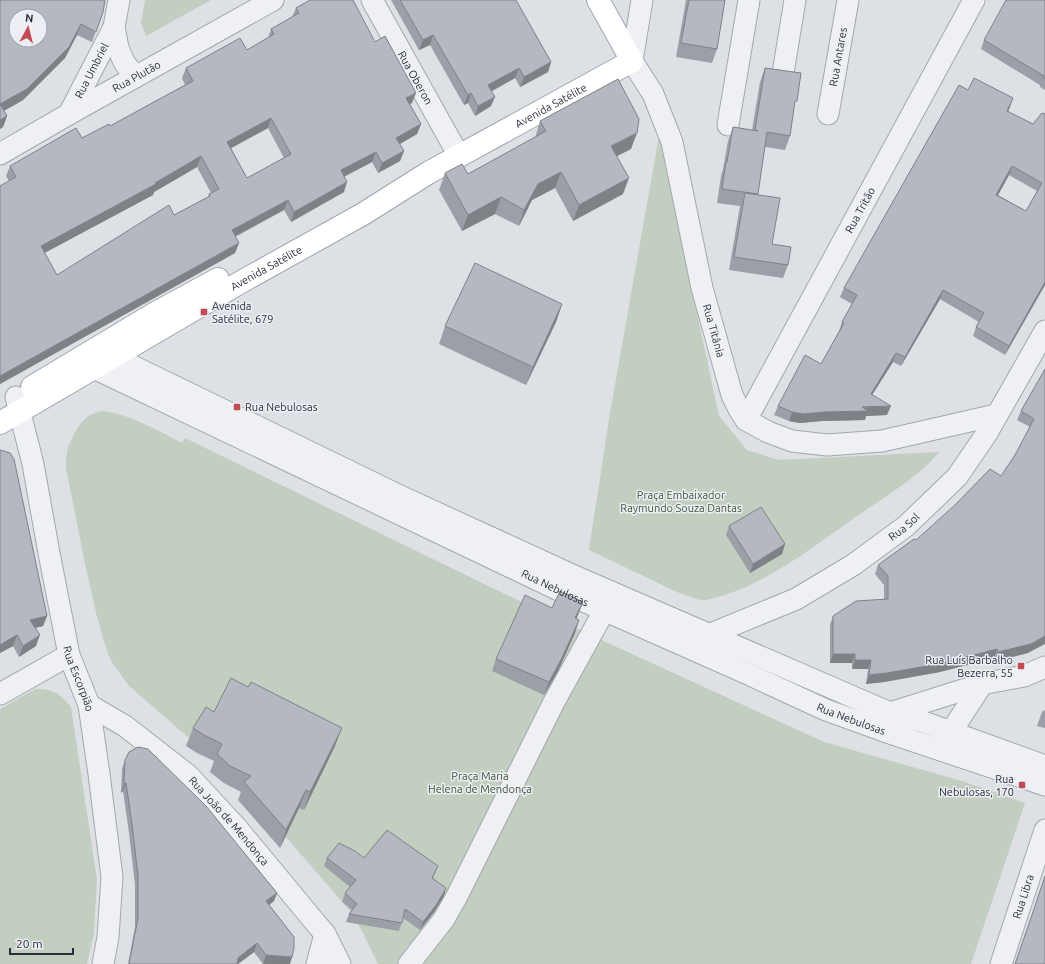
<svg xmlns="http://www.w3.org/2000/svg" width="1045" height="964" font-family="Ubuntu,sans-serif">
<rect width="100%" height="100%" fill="#dde0e5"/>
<!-- green -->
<path fill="#c2cebf" d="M145 0H211L146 36 141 23Z
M659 136 719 416 747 450 779 460 939 452C918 478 887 495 860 514 820 542 781 573 736 591 726 594 717 598 706 600 697 601 686 595 677 592L589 550 609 419Z
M102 411C125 412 161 432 182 443L185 438 478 581 584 632 824 742 962 781 1025 803 971 964H378L362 931 351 912 232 775 129 686 113 664 108 654 102 635 98 619 97 618V617L85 564 66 468C66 463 66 457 67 452 69 442 79 423 87 417 91 414 97 412 102 411Z
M35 689C52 689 60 693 71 707L97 880 94 933 87 964H0V709Z"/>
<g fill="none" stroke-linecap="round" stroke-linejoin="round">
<!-- minor casing -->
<g stroke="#a3a7ae" stroke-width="23">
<g id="minor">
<path id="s1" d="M372 0 459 156"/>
<path id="s2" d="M642 0 632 61 653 94 672 142 702 288 732 395 739 409 746 420 768 432 792 441 827 445 882 441 996 415"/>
<path d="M114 27 118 48 124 62 135 77"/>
<path d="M783 73 795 0"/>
<path id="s3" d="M69 114 114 27 119 0"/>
<path id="s4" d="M828 114 848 0"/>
<path d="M728 125 749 0"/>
<path id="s5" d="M0 154 69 114 273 0"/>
<path d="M103 345 114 357 400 496 572 575 890 713 921 721 1045 766"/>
<path id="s6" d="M81 360 94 368 563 592 748 674 826 710 884 731 1045 785"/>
<path id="s7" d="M16 397 33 464 49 553 69 655 89 705 99 774 112 877 108 937 103 964"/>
<path id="s8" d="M746 420 974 0"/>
<path id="s9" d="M707 642 711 634 796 599 853 565 906 526 957 477 987 433 1045 331"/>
<path d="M0 694 69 655"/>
<path id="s10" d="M89 705 125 726 188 775 237 828 314 921 325 934 340 964"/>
<path d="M890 713 982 684 1024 676 1045 667"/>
<path d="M944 744 951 732 982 684"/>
<path d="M317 964 325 934"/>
<path d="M409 964 444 919 456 898 554 702 604 611"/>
<path id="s11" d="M1001 964 1045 830"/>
</g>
</g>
<!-- major casing -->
<g stroke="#9da4b0" stroke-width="24">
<g id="major">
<path d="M32 387 152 315 218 279"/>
<path id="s12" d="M0 423 241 282 363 214 428 173 632 61 598 0"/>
</g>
</g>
<!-- minor -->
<use href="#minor" stroke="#eff0f4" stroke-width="21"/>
<!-- major -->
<use href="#major" stroke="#fff" stroke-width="22"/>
</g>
<!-- wall -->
<path fill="#9b9fa6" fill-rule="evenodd" d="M0 0 103 12 92 42 77 35 65 58 23 100 4 111 7 116 3 127 0 129Z
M391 0H516L551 62 548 72 520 87 515 78 492 91 491 106 475 116 468 103 464 105 430 45 419 50Z
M686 0H725L717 49 712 63 676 57Z
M1045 0V90L1040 87V85L981 49 984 40Z
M296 8 375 42 412 103 410 104 421 124 417 134 400 144 404 151 400 161 378 173 372 162 344 177V192L291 222 284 210 235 237 239 243 235 253 0 384V186L9 181 6 176 10 166 82 138 110 126 185 85 182 78 186 68 247 50 268 38 271 29 292 17ZM268 128 284 158 247 178 231 148ZM197 167 211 193 209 194 208 197 174 215 57 275 44 253 153 195 154 192Z
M765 68 794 107 790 136 785 150 765 147 757 195 772 244 788 265 783 278 729 270 740 206 717 203 721 176 723 169 728 141 733 127 752 130 760 82Z
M968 90 1010 107 1008 112 1033 124 1042 113 1045 285 1005 355 973 336 976 327 979 322 940 299 901 366 893 362 872 395 887 415 866 416 865 420 822 421 800 423 789 421 774 415 778 406 821 364 839 332V331L842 322 852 304 840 297 844 288ZM1009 175 1037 191 1026 211 998 195Z
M540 121 631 149 617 156 623 194 573 221 555 188 532 200 519 226 495 214 462 231 439 190 445 173 468 174 535 138Z
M562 304 556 322 526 385 439 344 445 326Z
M1045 369 1028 653 995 661 994 658 940 672 884 682 866 684 868 669H852V663H830V625L833 616 884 599V585L875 574 878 565 916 540 1001 476 1015 455 1030 427 1017 420 1021 411Z
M0 450 47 616 43 626 35 628 36 646 19 657 13 646 0 653Z
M729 526 785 544 782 554 750 573 726 535Z
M583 602 576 619 575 633 558 671 544 695 492 671 496 659 552 608Z
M1045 710V728L1037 726 1042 712Z
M214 712 335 746 304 810 299 808 280 848 238 800 241 792 224 783 210 772 214 761 197 753 186 746 193 728Z
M125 760 277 893 274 901 269 905 294 937 263 964 254 952 238 964H128L135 927V885L129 833 123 791 121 793 122 769Z
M327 858H364L438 866 433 878 444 896 434 912 420 930 403 918 399 931 346 922 349 914 352 910 342 902 345 893 350 887 324 866Z"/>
<!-- shaded-wall -->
<path fill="#7e8287" d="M81 24 77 35 65 58 23 100 0 113V104Z
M433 35 430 45 419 50 423 40Z
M551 62 548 72 520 87 524 77Z
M519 68 515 78 485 95 488 85Z
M416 93 412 103 402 108 406 98Z
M471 93 468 103 464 105 468 95Z
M495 97 491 106 475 116 478 106Z
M1013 98 1010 107 1004 120 1007 111Z
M7 116 3 127 0 129V120Z
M271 118 268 128 224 152 227 142Z
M421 124 417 134 393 148 396 138Z
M637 133 631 149 605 162 611 146Z
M404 151 400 161 378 173 382 163Z
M376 152 372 162 337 180 341 170Z
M201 156 197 167 154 192 153 195 37 257 41 246 155 183Z
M1012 166 1009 175 993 204 996 195Z
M561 172 555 188 532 200 519 226 524 210 538 184Z
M629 178 623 194 573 221 579 205Z
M347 182 344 192 291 222 294 212Z
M501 197 495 214 462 231 468 215Z
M288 200 284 210 228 240 232 230Z
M239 243 235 253 0 384V376Z
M1045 282V285L1005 355 1009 346Z
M943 290 940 299 901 366 905 357Z
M562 304 556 322 526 385 533 367Z
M896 353 893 362 867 403 871 394Z
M891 406 887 415 866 416 865 420 822 421 800 423 789 421 792 412Z
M785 544 782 554 750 573 753 564Z
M583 602 578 615 571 631 575 618Z
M47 616 43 626 26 630 30 620Z
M579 620 575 633 558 671 544 695 549 682Z
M17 635 13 646 0 653V645Z
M40 635 36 646 19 657 23 646Z
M1045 636V644L1028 653 995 661 998 652Z
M997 649 994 658 940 672 884 682 866 684 869 675Z
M833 654H855L852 663H830Z
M855 660H871L868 669H852Z
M342 728 335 746 304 810 310 792Z
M126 783 123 791 121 793 124 784Z
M306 790 299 808 280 848 286 830Z
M446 888 444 896 434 912 420 930 423 922Z
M277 893 274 901 263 910 266 901Z
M257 943 254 952 238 964H236L238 958Z
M266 955 292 957 290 964H263Z"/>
<!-- building -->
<path fill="#b4b9c1" stroke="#7e8287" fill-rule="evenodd" d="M0 0H105L103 12 96 32 81 24 69 47 27 89 0 104 7 116 0 120ZM16 16H40V40H16Z
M310 0H353L375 42 385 36 416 93 406 98 421 124 396 138 404 151 382 163 376 152 341 170 347 182 294 212 288 200 232 230 239 243 0 376V186L16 177 10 166 76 128 82 138 109 124 110 126 165 96 193 81 186 68 240 38 247 50 274 34 271 29 299 13 296 8ZM271 118 291 154 247 178 227 142ZM201 156 219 189 209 194 210 196 174 215 169 205 57 275 41 246 156 184 155 183Z
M400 0H516L551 62 524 77 519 68 488 85 495 97 478 106 471 93 468 95 433 35 423 40Z
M689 0H725L717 49 681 43Z
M1006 0H1045V79L1043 78 1044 76 984 40Z
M765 68 801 73 797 101H795L790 136 767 132 758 194 722 189 726 162H727L733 127 758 131 755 130Z
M974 78 1013 98 1007 111 1033 124 1042 113 1045 114V282L1009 346 976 327 984 313 943 290 905 357 896 353 871 394 891 406 862 407 868 411 825 412 803 414 792 412 778 406 805 355 821 364 844 323 842 322 857 295 844 288 959 85 968 90ZM1012 166 1042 183 1026 211 996 195Z
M618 79 639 119 637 133 611 146 629 178 579 205 561 172 538 184 524 210 501 197 468 215 445 173 462 164 468 174 546 131 540 121Z
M745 193 780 198 772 244 791 247 788 265 734 257Z
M475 263 562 304 533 367 445 326Z
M1045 369V636L1031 644 998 652 997 649 944 663 887 673 869 675 871 660H855V654H833V616L856 601 888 599V576L878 565 914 539 916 540 955 505 990 469 1001 476 1015 455 1034 419 1021 411Z
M0 450 4 451 10 453 14 459 47 616 30 620 40 635 23 646 17 635 0 645Z
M761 507 785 544 753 564 729 526Z
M560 591 583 602 575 618 579 620 562 658 549 682 496 659 525 595 552 608Z
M231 678 248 687 251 682 342 728 310 792 306 790 286 830 244 782 251 776 230 766 217 754 222 744 204 735 193 728 206 707 214 712Z
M138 747 148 749 206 806 277 893 266 901 294 937V948L292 957 266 955 257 943 238 958 237 964H129L138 918V876L132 824 126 783 124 784 125 760 129 752Z
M387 830 438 866 432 878 446 888 437 904 423 922 405 909 402 923 349 914 357 904 345 893 356 880 327 858 339 843 355 851 364 858Z
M1045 876V964H1015L1033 912Z"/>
<!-- markers -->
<g fill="#c14b57" stroke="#eceef3" stroke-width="1.5">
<rect x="200" y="308" width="8" height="8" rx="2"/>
<rect x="233" y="403" width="8" height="8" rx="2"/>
<rect x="1017" y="662" width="8" height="8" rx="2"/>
<rect x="1018" y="781" width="8" height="8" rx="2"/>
</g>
<g text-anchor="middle" stroke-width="3" stroke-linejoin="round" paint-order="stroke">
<!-- street labels -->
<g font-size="11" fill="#282e3a" stroke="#eceef3">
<text dy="4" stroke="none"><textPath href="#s4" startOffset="58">Rua Antares</textPath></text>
<text dy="4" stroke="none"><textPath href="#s3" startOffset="49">Rua Umbriel</textPath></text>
<text dy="4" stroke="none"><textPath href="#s5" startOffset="157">Rua Plutão</textPath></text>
<text dy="4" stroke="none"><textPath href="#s1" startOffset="89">Rua Oberon</textPath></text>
<text dy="4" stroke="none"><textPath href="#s12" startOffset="636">Avenida Satélite</textPath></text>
<text dy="4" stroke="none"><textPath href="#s8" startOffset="239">Rua Tritão</textPath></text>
<text dy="4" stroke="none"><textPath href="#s12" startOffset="308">Avenida Satélite</textPath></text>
<text dy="4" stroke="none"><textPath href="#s2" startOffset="346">Rua Titânia</textPath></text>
<text dy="4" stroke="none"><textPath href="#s9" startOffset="231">Rua Sol</textPath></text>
<text dy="4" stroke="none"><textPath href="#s6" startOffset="526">Rua Nebulosas</textPath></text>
<text dy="4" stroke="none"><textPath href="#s7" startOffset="289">Rua Escorpião</textPath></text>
<text dy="4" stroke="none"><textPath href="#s6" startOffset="850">Rua Nebulosas</textPath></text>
<text dy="4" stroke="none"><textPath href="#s10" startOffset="183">Rua João de Mendonça</textPath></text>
<text dy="4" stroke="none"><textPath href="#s11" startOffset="71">Rua Libra</textPath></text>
</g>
<!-- poi labels -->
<g font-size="11" fill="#282e3a" stroke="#eceef3" text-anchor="start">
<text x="212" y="310">Avenida<tspan x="212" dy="13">Satélite, 679</tspan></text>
<text x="245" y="411">Rua Nebulosas</text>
<text x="1013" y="664" text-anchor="end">Rua Luís Barbalho<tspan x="1013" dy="13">Bezerra, 55</tspan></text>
<text x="1014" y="783" text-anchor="end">Rua<tspan x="1014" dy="13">Nebulosas, 170</tspan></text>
</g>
<!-- park labels -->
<g font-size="11" fill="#3b5536" stroke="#eceef3">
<text x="681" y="499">Praça Embaixador<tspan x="681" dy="13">Raymundo Souza Dantas</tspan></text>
<text x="480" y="780">Praça Maria<tspan x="480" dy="13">Helena de Mendonça</tspan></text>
</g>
</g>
<!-- north arrow -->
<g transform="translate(28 28) rotate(7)"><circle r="19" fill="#eceef3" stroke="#9ea1a9"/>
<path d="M0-3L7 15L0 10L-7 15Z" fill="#c14b57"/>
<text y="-6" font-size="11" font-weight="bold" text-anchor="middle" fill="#282e3a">N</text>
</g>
<!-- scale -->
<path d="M10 948v6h63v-6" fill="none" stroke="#282e3a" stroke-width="2"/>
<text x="16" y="948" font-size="12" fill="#282e3a" stroke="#eceef3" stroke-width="3" paint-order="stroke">20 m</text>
</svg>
